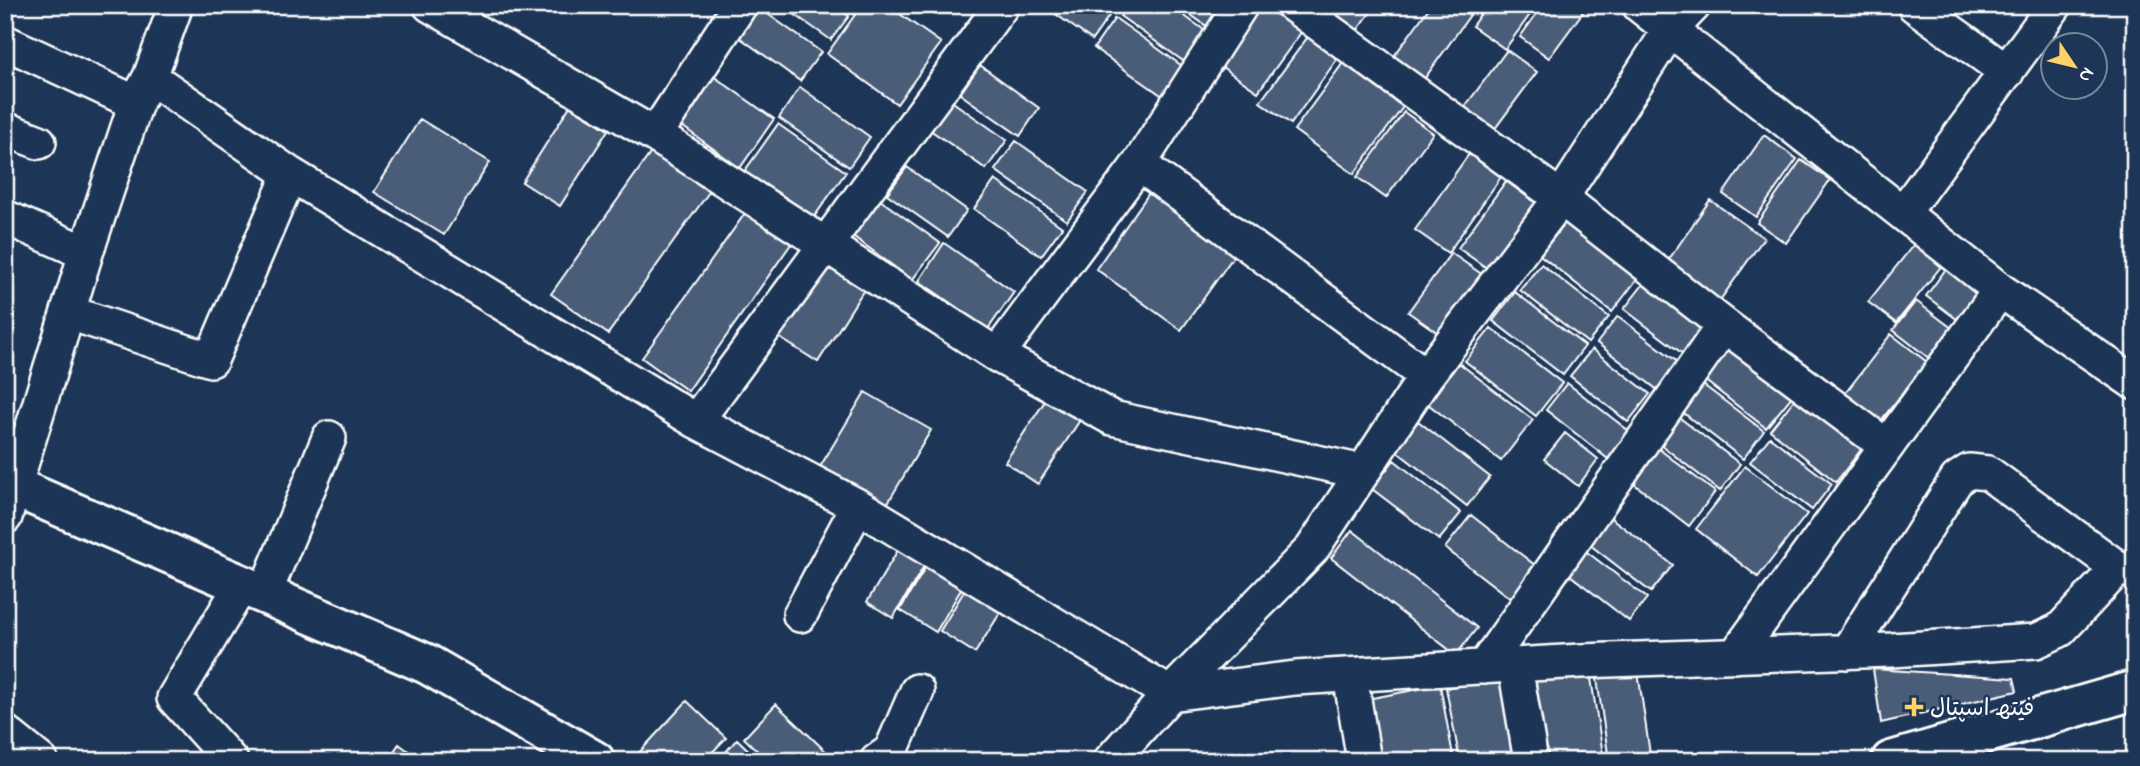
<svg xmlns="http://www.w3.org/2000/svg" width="2140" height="766" font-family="'Indie Flower','Playpen Sans Arabic',sans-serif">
<rect width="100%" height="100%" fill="#1d3557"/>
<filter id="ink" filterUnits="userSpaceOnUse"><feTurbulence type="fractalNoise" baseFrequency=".0143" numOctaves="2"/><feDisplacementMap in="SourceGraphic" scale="14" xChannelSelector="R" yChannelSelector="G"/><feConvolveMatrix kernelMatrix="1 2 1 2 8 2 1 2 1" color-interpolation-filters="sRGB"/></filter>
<g filter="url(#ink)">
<!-- building -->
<path fill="#4a5d79" stroke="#fff" stroke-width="2" d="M755 5 821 52 800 81 732 32Z
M781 5H834L849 16 831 40Z
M862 5H887L941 43 897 104 827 54Z
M1043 5H1101L1111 13 1092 40Z
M1127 5H1169L1207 32 1186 63 1120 16Z
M1177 5H1230L1212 30Z
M1261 5 1302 31 1258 92 1219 65Z
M1332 5H1376L1356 32 1327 11Z
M1431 5H1456L1470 15 1422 82 1392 59Z
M1487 5H1537L1505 49 1472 26Z
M1543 5H1588L1549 58 1520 37Z
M1115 18 1185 68 1164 97 1094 48Z
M1310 34 1340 55 1291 124 1260 102Z
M1507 50 1537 72 1488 138 1458 116Z
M1343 63 1403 107 1354 174 1294 130Z
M980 65 1039 108 1020 136 960 94Z
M709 73 774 119 740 168 675 121Z
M800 87 870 137 849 167 779 118Z
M947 98 1007 140 986 169 926 127Z
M570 106 608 130 560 206 522 182Z
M1404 112 1433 133 1386 198 1357 177Z
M420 119 490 162 444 235 374 192Z
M778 124 846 172 809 224 741 176Z
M1764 135 1797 159 1756 217 1723 194Z
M1016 141 1088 192 1067 221 995 170Z
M652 151 709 192 608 334 551 294Z
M1469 154 1501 177 1448 253 1415 230Z
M1801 160 1830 180 1786 243 1757 223Z
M907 167 967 210 948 237 887 194Z
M995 180 1062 227 1041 256 974 209Z
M1506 181 1541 207 1494 273 1458 248Z
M1152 189 1238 250 1181 330 1096 269Z
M876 197 940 243 912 280 850 234Z
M1710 200 1764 238 1718 303 1665 265Z
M746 212 791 244 688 391 642 358Z
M1566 222 1638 278 1612 312 1540 255Z
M944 243 1014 292 988 329 919 281Z
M1915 243 1943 264 1896 323 1868 302Z
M1451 253 1483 275 1441 335 1408 312Z
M819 258 865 288 818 362 772 333Z
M1541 264 1609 317 1588 343 1520 290Z
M1946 269 1978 293 1958 320 1926 296Z
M1646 281 1704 327 1683 354 1624 309Z
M1515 292 1585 346 1563 375 1493 321Z
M1916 301 1953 329 1930 359 1893 330Z
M1618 316 1680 364 1659 391 1597 343Z
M1491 328 1562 383 1536 416 1465 361Z
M1891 334 1927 362 1875 428 1840 400Z
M1729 345 1793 395 1766 428 1703 379Z
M1592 349 1650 394 1628 422 1570 376Z
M1459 363 1533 420 1501 461 1428 404Z
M1567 383 1629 431 1608 459 1546 410Z
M1702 384 1764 431 1743 459 1681 411Z
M865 392 931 430 886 506 820 467Z
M1797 396 1863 447 1836 482 1770 430Z
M1047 398 1080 420 1038 484 1005 462Z
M1676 415 1740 464 1720 491 1656 441Z
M1418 421 1490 477 1467 506 1395 450Z
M1565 433 1598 459 1578 486 1544 459Z
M1770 437 1832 484 1812 510 1750 462Z
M1655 446 1715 492 1689 526 1629 480Z
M1394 460 1461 513 1439 540 1372 489Z
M1745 466 1807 514 1758 577 1696 529Z
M1606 514 1673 565 1651 592 1585 541Z
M1471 515 1536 566 1511 599 1445 548Z
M1352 530 1477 628 1456 655 1331 558Z
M1583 549 1647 598 1629 621 1565 571Z
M898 550 924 566 893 618 867 602Z
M927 565 963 586 936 632 900 610Z
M966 588 1002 610 975 653 940 631Z
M1873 669 2014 678 2017 691 1881 723Z
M1590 672 1604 761H1537L1525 683Z
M1638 672 1651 761H1609L1597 679Z
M1510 676 1526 761H1460L1446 688Z
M1440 685 1454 761H1373L1362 700Z
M687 701 726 738 704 761H639L635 757Z
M776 704 836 761H768L744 738Z
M737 739 760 761H718Z
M399 744 422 761H387Z"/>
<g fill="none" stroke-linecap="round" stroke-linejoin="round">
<!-- minor casing -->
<g stroke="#fff" stroke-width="38">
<path id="minor" d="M430 5 655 135 997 355 1112 418 1363 472
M1293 5 1561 198 1724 325 1885 445
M1639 5 2000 290 2135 383
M1914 5 2007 72
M5 42 136 103
M150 77 290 174 696 421 858 506 1170 694 1295 678 1581 661 1891 650 2036 641 2060 630 2118 568
M5 129 39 142
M655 135 740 5
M1139 164 1426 376
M1903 213 2055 5
M5 217 86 253
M70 313 211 360 290 174
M997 355 1139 164 1241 5
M696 421 1002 5
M5 517 86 253 136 103 150 77 176 5
M264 595 329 438
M800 615 858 506
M1847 652 1957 479 1969 471 1988 473 2118 568 2135 572
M1735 656 2000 290
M1515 666 1531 761
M1484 667 1724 325
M1350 675 1364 761
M5 732 41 761
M231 761 174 698 241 586
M877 761 891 751 917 691
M1110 761 1170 694 1312 549 1426 376 1561 198 1670 30 1694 5"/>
</g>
<!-- tertiary casing -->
<g stroke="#fff" stroke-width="44">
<path id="tertiary" d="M5 483 427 664 595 761
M1891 761 2135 690"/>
</g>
<!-- minor -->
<use href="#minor" stroke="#1d3557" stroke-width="33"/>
<!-- tertiary -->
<use href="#tertiary" stroke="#1d3557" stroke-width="38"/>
</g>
</g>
<!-- markers -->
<path fill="#ffd166" stroke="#1d3557" stroke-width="2.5" d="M1910.5 696.5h7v7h7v7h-7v7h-7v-7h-7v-7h7z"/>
<g text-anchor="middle" stroke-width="5" stroke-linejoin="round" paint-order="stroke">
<!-- poi labels -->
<g font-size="23" fill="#fff" stroke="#1d3557" text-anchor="start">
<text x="1930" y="715">فیتھ اسپتال</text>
</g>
</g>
<!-- margin -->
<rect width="2140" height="766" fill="none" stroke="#1d3557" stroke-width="28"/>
<rect x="14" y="14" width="2112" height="738" fill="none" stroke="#fff" stroke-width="2.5" filter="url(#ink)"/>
<!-- north arrow -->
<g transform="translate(2074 66) rotate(125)"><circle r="33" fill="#1d3557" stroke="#77869a" stroke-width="2"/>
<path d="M0-5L12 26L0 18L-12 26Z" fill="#ffd166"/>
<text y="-10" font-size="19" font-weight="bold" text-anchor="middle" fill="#ffffff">N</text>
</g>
</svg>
